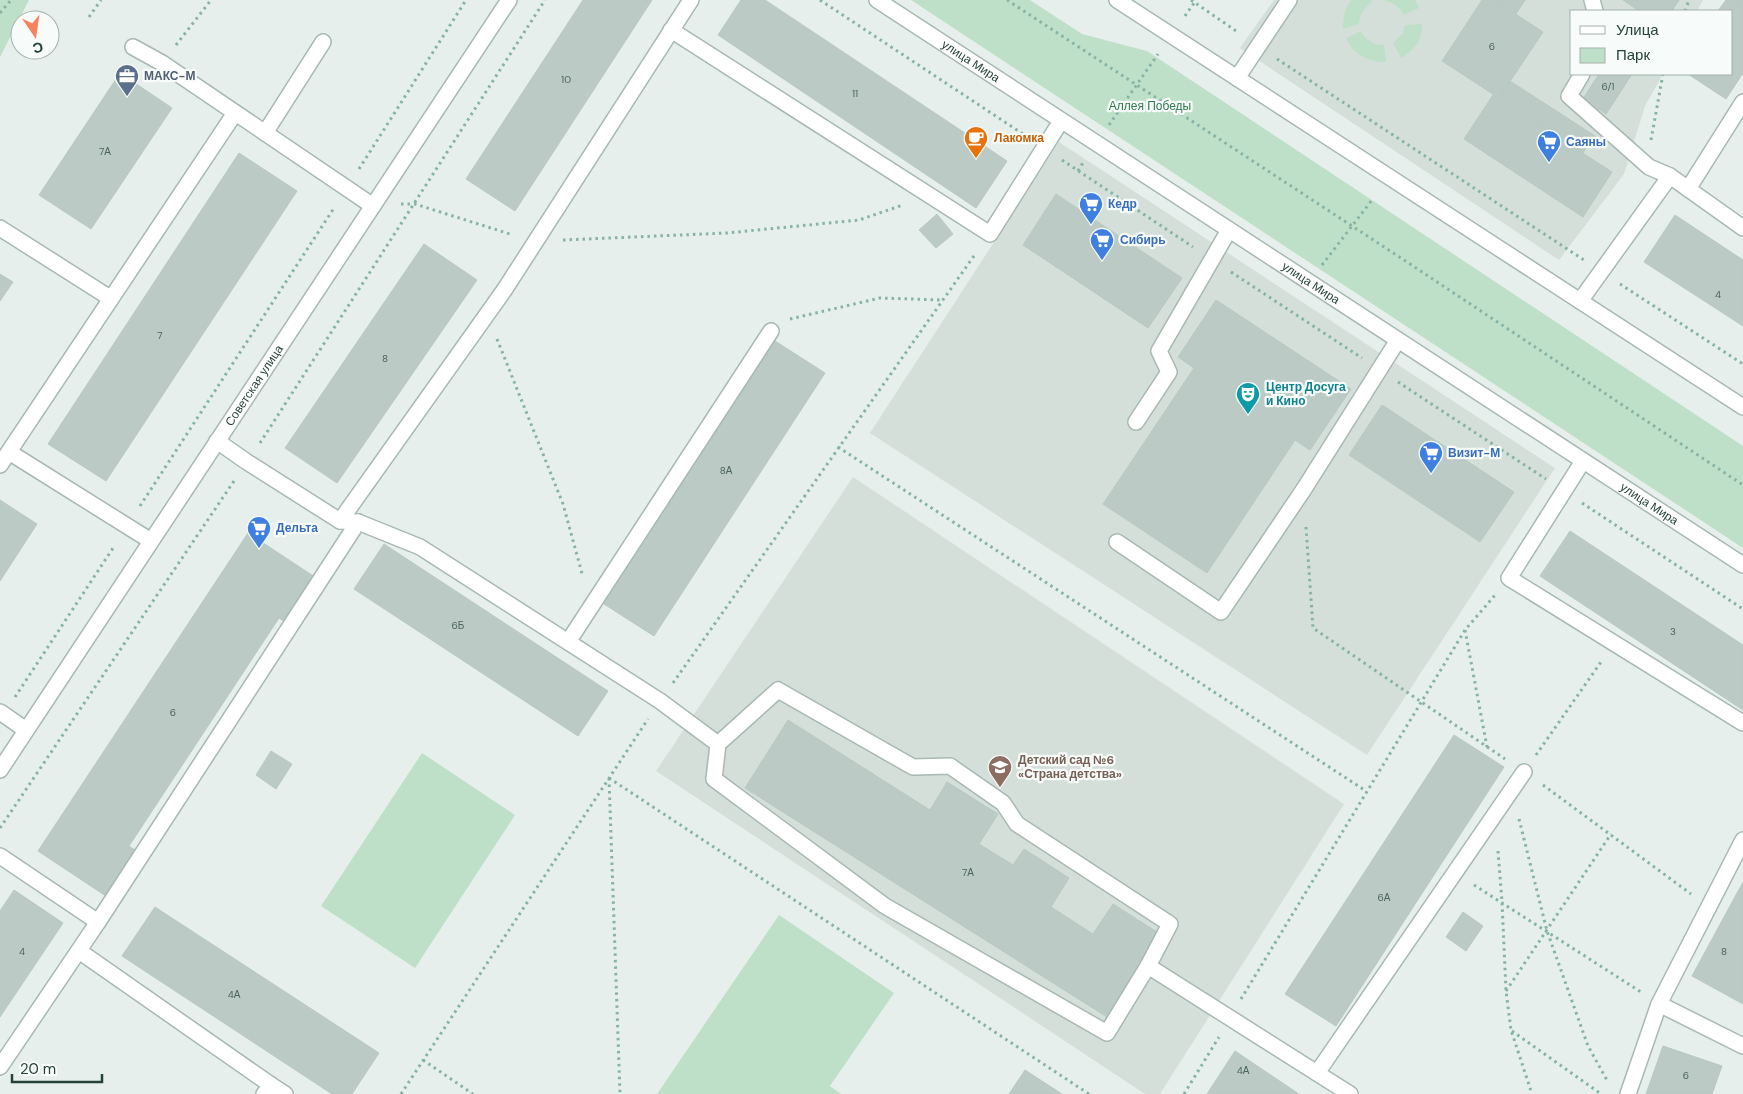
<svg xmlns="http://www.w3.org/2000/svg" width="1743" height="1094" font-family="'DM Sans',sans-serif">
<rect width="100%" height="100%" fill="#e6efeb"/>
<!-- built -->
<path fill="#d4dfda" d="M1274 0H1703L1697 11H1572V74H1663L1645 106 1624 174 1559 260 1240 48Z
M1059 142 1555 468 1367 755 870 433Z
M853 477 1344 804 1160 1094H1145L656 771Z"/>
<!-- green -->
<path fill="#bfe0c8" d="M0 0H29L0 57Z
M911 0H1030L1082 34 1147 51 1743 446V548Z
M1351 0H1371L1372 2C1364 9 1360 14 1359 24L1343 29C1343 19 1344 9 1351 0Z
M1383 0H1415L1419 8 1404 15C1398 6 1393 2 1383 0Z
M1422 24C1424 38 1413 52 1401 58L1393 43 1402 34 1405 25Z
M1361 31C1366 41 1374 45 1384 45L1386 62C1369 62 1353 55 1346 38Z
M422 753 515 815 415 968 321 906Z
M779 915 894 993 830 1086 841 1094H657Z"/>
<!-- building -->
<path fill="#bbcac4" stroke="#b8c9c2" d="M583 0H652L515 211 466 179Z
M741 0H765L1007 161 976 208 718 35Z
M1482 0H1494L1543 32 1499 98 1442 61Z
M1494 0H1525L1516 14Z
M1623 0H1679L1672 11H1639Z
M1726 0H1743V73L1726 99 1688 74H1732V11H1718Z
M120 73 172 108 91 229 39 195Z
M1599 74H1632L1606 114 1583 99Z
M1510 81 1595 136 1583 153 1499 98Z
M1493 95 1612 172 1583 217 1464 139Z
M239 153 297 191 106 481 48 444Z
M1056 194 1182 278 1148 328 1023 245Z
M937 214 953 234 936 248 919 230Z
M1675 215 1743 260V326L1644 262Z
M424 244 477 280 337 483 285 448Z
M0 274 13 282 0 301Z
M1216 300 1351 389 1310 450 1295 440 1207 573 1103 504 1194 368 1178 357Z
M775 341 825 373 654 636 604 604Z
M1382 405 1514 492 1480 542 1349 455Z
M0 500 37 524 0 581Z
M1570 531 1743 645V710L1540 576Z
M248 533 324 583 294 628 279 618 129 846 148 859 118 904 38 851Z
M384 544 608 691 578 736 354 589Z
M788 720 930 810 947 782 998 814 979 844 1013 865 1024 849 1069 878 1051 907 1093 934 1113 904 1160 934 1107 1017 745 788Z
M1454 735 1504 767 1336 1026 1285 994Z
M271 751 292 764 276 789 256 775Z
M1743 882V1004L1692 976Z
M14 890 63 923 0 1017V911Z
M155 907 379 1053 352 1094H332L122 956Z
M1463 912 1483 926 1466 951 1446 937Z
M1663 1046 1722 1066 1712 1094H1646Z
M1235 1051 1290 1088 1299 1094H1207Z
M1025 1070 1062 1094H1009Z"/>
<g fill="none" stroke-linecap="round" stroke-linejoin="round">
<!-- minor casing -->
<g stroke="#a8b8b2" stroke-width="18">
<g id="minor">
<path d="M691 0 505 289 340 521 358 522 420 547 660 701 718 744"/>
<path id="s1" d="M877 0 1743 565"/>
<path d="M1117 0 1743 407"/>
<path d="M1592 0 1595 11"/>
<path d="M671 30 990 234 1061 121"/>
<path d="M133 47 162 63 373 206"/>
<path d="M1582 74 1569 96 1649 167 1670 176"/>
<path d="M1237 78 1289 0"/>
<path d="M265 133 323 42"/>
<path d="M1688 189 1743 102"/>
<path d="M0 228 110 298"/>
<path d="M1580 301 1670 176 1743 228"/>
<path d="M1136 422 1169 372 1159 351 1229 230"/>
<path d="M217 441 247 462 340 521"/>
<path d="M9 452 151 541"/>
<path d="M1583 461 1509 578 1743 723"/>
<path d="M0 465 235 113"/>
<path d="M1117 542 1221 612 1304 489 1398 340"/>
<path d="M568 642 771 331"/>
<path d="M778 690 913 767 950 766 1003 803 1017 824 1170 924 1148 966 1107 1033 885 906 714 779 718 744Z"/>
<path d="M0 712 26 730"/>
<path id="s2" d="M0 770 509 0"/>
<path d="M0 856 98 922 0 1067"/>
<path d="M98 922 358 522"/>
<path d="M79 951 271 1085 264 1094"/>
<path d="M1148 966 1350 1094"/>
<path d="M1659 1004 1743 840"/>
<path d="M1317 1073 1524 772"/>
<path d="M271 1085 285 1094"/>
<path d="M1628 1094 1659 1004 1743 1046"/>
</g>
</g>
<!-- path -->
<path stroke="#86b3a5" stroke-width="3" stroke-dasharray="2.5 4" stroke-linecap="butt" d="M820 0 1026 136
M1007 0 1407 262 1743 485
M1191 0 1239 33
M1685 11 1689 0
M0 13 11 0
M1185 16 1194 3
M89 17 101 0
M176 45 211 0
M1277 59 1584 260
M1109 125 1158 54
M1651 140 1663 74
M1062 160 1193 247
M359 169 466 0
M1078 171 1084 161
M401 204H415L513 235
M563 240 727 233 859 220 903 205
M1322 265 1372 200
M1231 272 1362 358
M1620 284 1743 364
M790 319 880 298 942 300
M497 339 563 504 583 577
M1398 382 1546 479
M260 443 545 0
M838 447 1366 791
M1582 503 1743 609
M140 506 334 208
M1306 527 1313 628 1505 759
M1465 630 1487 747
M673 683 976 253
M15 697 115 545
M1536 755 1601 662
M609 778 1089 1094
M609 778 620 1094
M1543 785 1691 894
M1519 819 1547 931 1588 1046 1608 1082
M0 828 234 481
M1498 851 1502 902 1506 991 1511 1030 1532 1094
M1474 885 1641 992
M1506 991 1611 834
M1241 999 1465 630 1496 594
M1512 1031 1601 1094
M423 1060 473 1094
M401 1094 648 719
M1184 1094 1219 1037"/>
<!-- minor -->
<use href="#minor" stroke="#fff" stroke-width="15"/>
</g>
<!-- icons -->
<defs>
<g id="office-pin" transform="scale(1.25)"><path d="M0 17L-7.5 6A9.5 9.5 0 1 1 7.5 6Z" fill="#5c6f8a" stroke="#f7fbf9"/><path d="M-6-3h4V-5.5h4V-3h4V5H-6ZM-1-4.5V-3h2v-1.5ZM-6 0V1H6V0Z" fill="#fff"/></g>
<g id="cafe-pin" transform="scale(1.25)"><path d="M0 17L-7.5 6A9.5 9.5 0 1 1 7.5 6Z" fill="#e8710a" stroke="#f7fbf9"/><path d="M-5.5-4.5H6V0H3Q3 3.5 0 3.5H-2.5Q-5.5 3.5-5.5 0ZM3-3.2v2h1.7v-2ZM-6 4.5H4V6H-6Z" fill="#fff"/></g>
<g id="supermarket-pin" transform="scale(1.25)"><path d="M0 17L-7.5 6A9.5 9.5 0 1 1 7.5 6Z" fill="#3f7fe0" stroke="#f7fbf9"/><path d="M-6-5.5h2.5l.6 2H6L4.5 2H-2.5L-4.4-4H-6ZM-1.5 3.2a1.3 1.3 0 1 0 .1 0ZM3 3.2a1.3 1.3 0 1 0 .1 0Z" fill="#fff"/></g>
<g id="theatre-pin" transform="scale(1.25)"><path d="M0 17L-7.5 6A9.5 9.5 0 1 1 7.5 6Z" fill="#0f9aa8" stroke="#f7fbf9"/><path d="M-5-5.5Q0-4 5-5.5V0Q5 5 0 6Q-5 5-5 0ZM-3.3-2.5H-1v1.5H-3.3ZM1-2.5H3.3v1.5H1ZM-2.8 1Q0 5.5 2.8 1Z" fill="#fff"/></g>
<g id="school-pin" transform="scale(1.25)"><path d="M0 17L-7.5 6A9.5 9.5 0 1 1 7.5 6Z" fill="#8d6e63" stroke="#f7fbf9"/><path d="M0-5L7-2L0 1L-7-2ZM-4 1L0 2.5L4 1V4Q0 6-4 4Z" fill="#fff"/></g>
</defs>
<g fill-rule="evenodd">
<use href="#office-pin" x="127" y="76"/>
<use href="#cafe-pin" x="976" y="138"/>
<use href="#supermarket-pin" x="1549" y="142"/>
<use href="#supermarket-pin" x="1091" y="204"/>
<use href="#supermarket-pin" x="1102" y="240"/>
<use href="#theatre-pin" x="1248" y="394"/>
<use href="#supermarket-pin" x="1431" y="453"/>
<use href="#supermarket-pin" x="259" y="528"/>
<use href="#school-pin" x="1000" y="767"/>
</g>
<g text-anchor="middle" stroke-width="4.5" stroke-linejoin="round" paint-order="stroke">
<!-- number labels -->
<g font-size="10" fill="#4a645c">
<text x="1492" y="50">6</text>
<text x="566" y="83">10</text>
<text x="1608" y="90">6/1</text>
<text x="855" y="97">11</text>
<text x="105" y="155">7А</text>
<text x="1718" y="298">4</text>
<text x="160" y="339">7</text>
<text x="385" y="362">8</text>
<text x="726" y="474">8А</text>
<text x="458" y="629">6Б</text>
<text x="1673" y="635">3</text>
<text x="173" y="716">6</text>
<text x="968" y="876">7А</text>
<text x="1384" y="901">6А</text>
<text x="22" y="955">4</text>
<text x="1724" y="955">8</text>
<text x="234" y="998">4А</text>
<text x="1243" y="1074">4А</text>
<text x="1686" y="1079">6</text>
</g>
<!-- street labels -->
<g font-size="12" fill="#24423a" stroke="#f7fbf9">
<text dy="4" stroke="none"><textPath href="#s1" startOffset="112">улица Мира</textPath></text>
<text dy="4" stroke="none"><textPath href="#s1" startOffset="518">улица Мира</textPath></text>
<text dy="4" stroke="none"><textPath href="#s2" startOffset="461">Советская улица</textPath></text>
<text dy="4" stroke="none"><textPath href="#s1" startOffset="922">улица Мира</textPath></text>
</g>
<!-- service labels -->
<g font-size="12" font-weight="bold" fill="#4e5e75" stroke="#f7fbf9" text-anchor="start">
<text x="144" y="80">МАКС-М</text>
</g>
<!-- park labels -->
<g font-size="12" fill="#2d7a4b" stroke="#f7fbf9">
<text x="1150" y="110">Аллея Победы</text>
</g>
<!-- food labels -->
<g font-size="12" font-weight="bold" fill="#c56008" stroke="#f7fbf9" text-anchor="start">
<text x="994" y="142">Лакомка</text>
</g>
<!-- shop labels -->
<g font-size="12" font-weight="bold" fill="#366cbe" stroke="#f7fbf9" text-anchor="start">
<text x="1566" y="146">Саяны</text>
<text x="1108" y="208">Кедр</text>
<text x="1120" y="244">Сибирь</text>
<text x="1448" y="457">Визит-М</text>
<text x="276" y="532">Дельта</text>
</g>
<!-- culture labels -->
<g font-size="12" font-weight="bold" fill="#0d838f" stroke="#f7fbf9" text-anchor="start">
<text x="1266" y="391">Центр Досуга<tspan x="1266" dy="14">и Кино</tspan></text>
</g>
<!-- education labels -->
<g font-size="12" font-weight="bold" fill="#785e54" stroke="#f7fbf9" text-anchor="start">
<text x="1018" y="764">Детский сад №6<tspan x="1018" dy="14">«Страна детства»</tspan></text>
</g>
</g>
<!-- legend -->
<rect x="1570" y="10" width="162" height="65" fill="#f7fbf9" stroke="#a3b1ad"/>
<rect x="1580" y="26" width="25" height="8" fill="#ffffff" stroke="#a3b1ad"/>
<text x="1616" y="35" font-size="15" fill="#24423a">Улица</text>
<rect x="1580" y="48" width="25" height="15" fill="#bfe0c8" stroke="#a3b1ad"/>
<text x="1616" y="60" font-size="15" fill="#24423a">Парк</text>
<!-- north arrow -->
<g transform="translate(35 35) rotate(167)"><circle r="24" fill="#f7fbf9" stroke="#a3b1ad"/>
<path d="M0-4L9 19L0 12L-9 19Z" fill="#f4845f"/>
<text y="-8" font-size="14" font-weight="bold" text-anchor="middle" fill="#24423a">С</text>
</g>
<!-- scale -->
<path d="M12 1074v8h90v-8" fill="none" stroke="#24423a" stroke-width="2.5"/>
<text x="20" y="1074" font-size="15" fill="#24423a" stroke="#f7fbf9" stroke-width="4" paint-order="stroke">20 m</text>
</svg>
